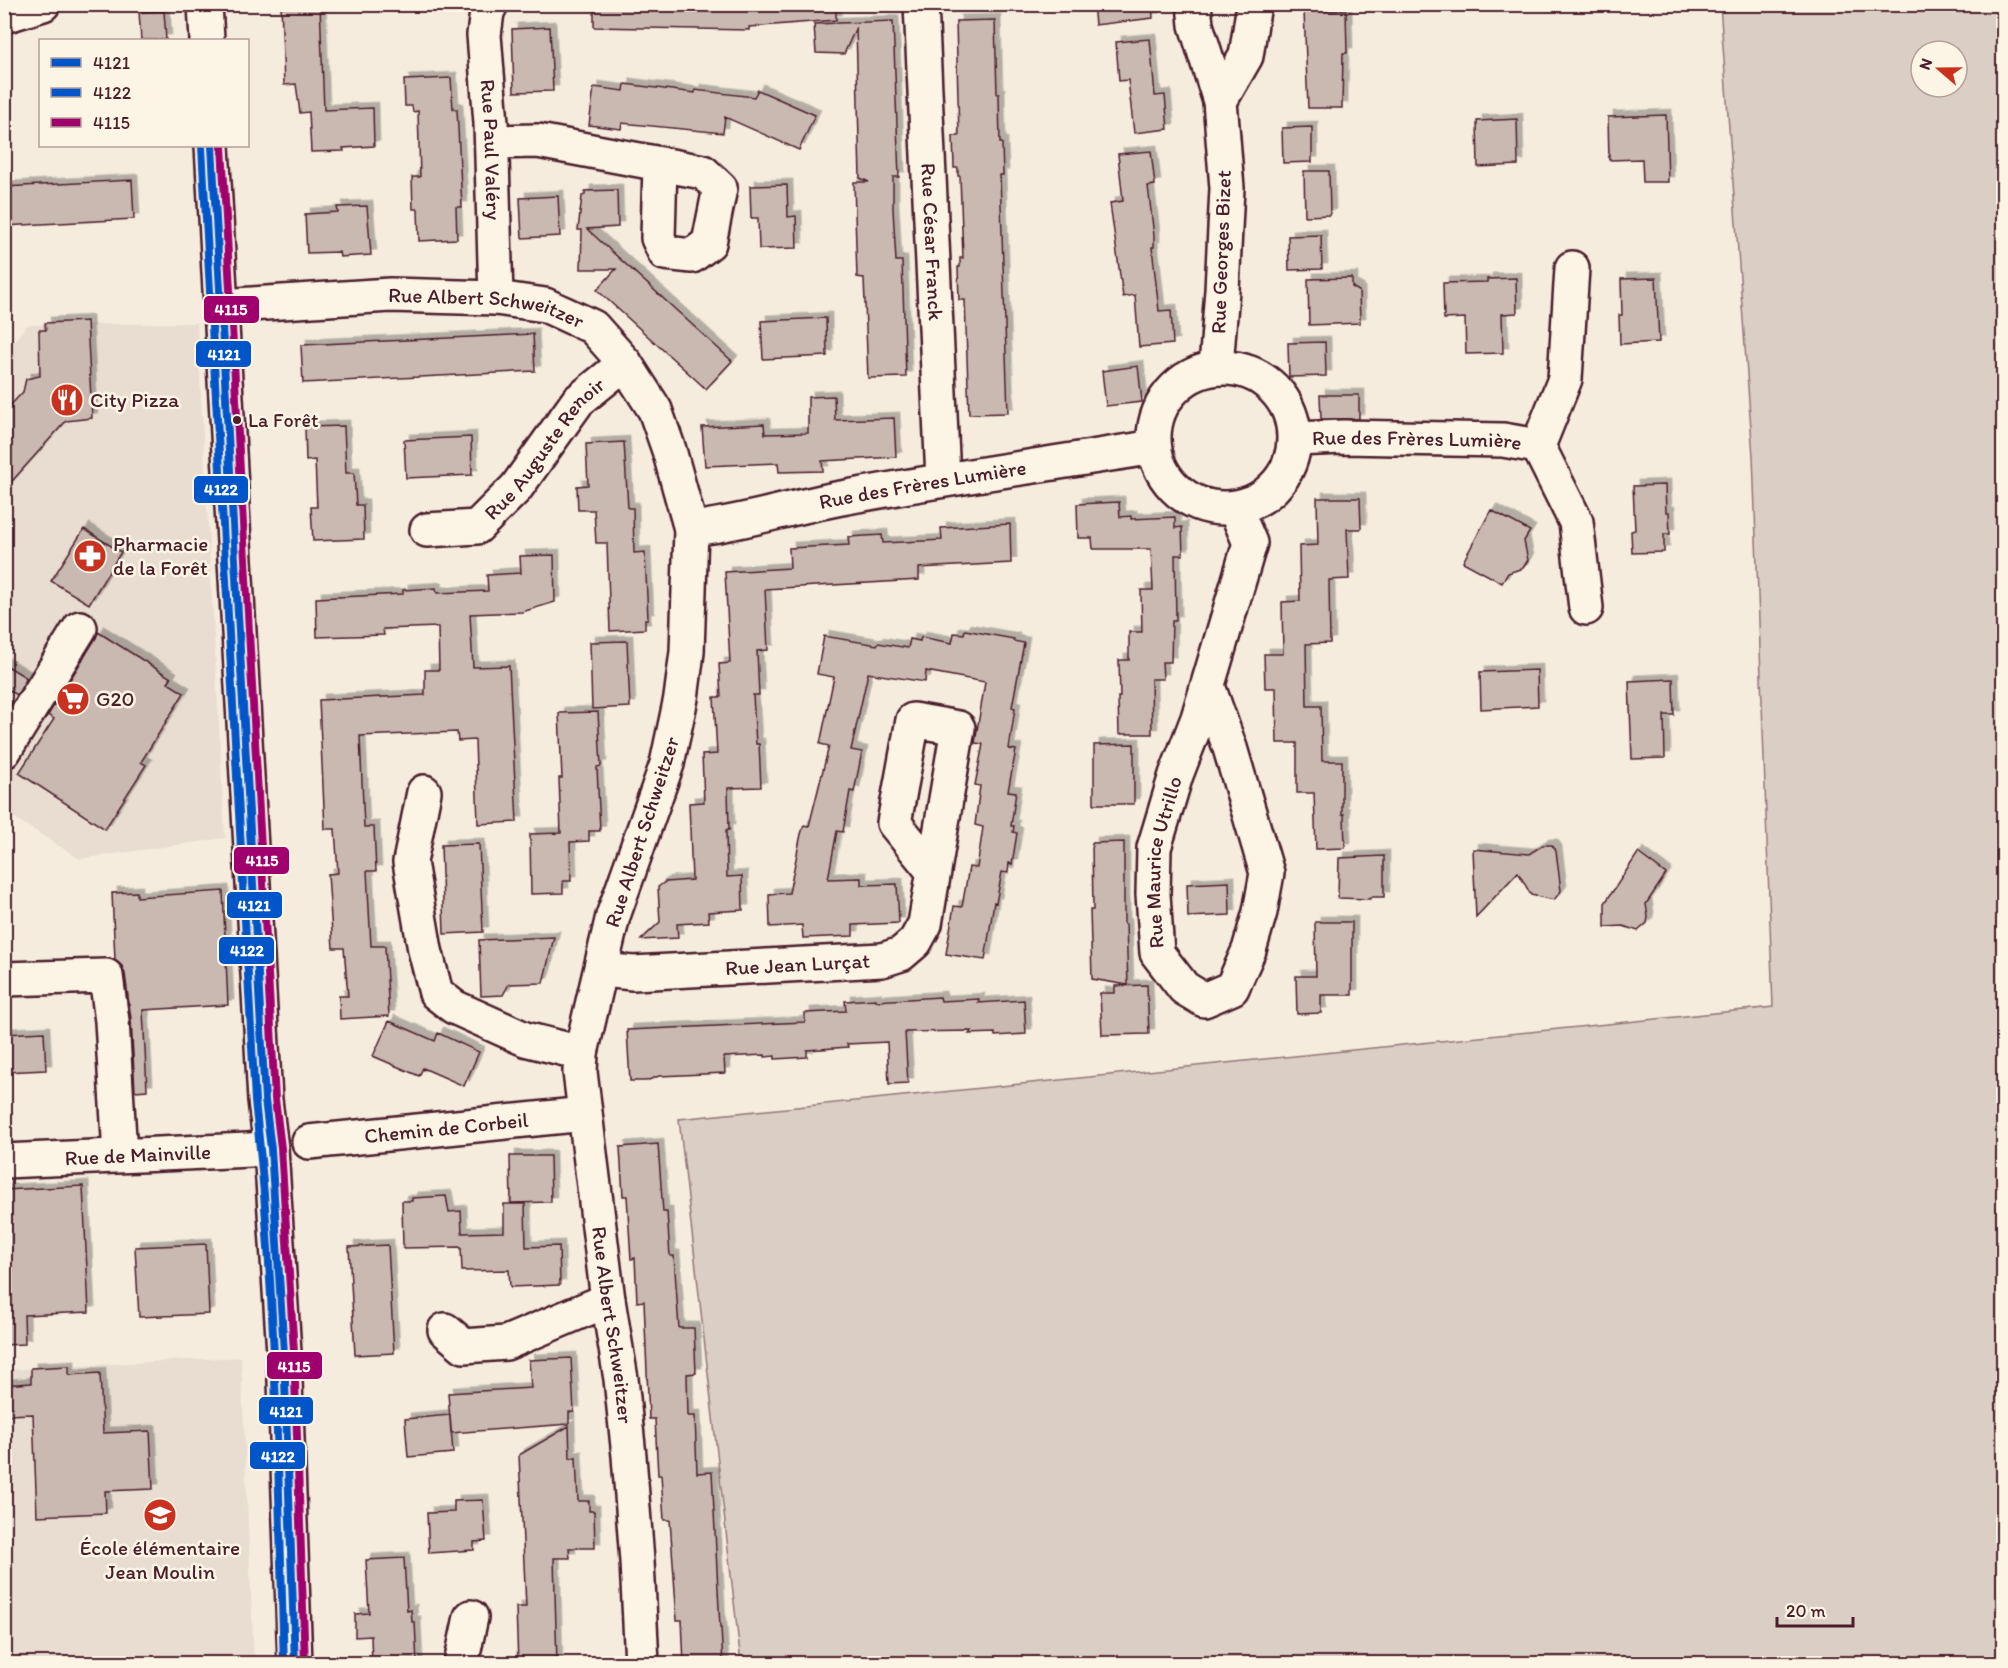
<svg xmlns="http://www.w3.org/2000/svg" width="2008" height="1668" font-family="Itim,sans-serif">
<defs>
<filter id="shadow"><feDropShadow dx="5.5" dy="-5.5" stdDeviation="0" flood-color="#0004"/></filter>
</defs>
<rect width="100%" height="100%" fill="#f5ecde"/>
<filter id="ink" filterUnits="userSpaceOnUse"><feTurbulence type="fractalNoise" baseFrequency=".0167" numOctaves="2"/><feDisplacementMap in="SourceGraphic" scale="12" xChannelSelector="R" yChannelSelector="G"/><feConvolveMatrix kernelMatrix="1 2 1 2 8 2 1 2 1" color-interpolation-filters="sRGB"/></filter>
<g filter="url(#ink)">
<!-- built -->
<path fill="#e8ddd0" d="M197 323 225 838 80 859 5 812V352L27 325Z
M241 1357 254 1663 5 1664V1370Z"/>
<!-- green -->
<path fill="#dbcec4" stroke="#927678" stroke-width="1.5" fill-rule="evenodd" d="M1720 5H2003V1663H741L679 1119 1773 1007 1753 456ZM1921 51H1957V87H1921Z"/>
<!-- building -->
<path fill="#cab9b1" stroke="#4a1f2b" stroke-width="1.5" filter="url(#shadow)" d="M281 4H320L324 110 373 108 374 146 343 148 344 151 311 152 309 112 300 113 296 84 284 85Z
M594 4H836V20L749 27V30L594 27Z
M1093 4H1152L1153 18 1095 25Z
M1346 10 1347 53H1343L1342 108H1308L1304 11Z
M164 11 166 40H141L139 12Z
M995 20 997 94H999L1000 143H1002L1003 175H1000L1008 413 969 414 965 300H959L958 267H960V258H963L960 176H958V168H954L953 136H959L956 21Z
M893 21 899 177H893V209L896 261H902L906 377 868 378 864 278 857 277 854 182H869L860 178 856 27 844 54 816 53 814 24Z
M550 27 553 91 514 92 512 29Z
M1150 39 1155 96 1165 95 1168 129 1134 133 1128 80 1119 81 1116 42Z
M451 78 453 109H457L462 207H456L457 239 419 241 418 209H413L412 177H420L418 111 413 112 412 106H405L404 80Z
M625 84 695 93V90L754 97 758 90 815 115 799 150 725 117 723 133 622 123 621 129 589 125 594 87 624 91Z
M1666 115 1668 182H1643L1642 159 1609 160 1608 117Z
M1517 119 1518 165 1478 167 1477 121Z
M1312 127V162L1283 163 1282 128Z
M1151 151 1155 185 1148 186 1154 236V247H1152L1159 311 1171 310 1173 344 1139 347 1135 295 1123 297 1110 203 1123 201 1118 154Z
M1304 171H1329L1330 215 1305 216Z
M132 180 134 219 4 226V187Z
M787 185 788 217 796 216 797 248 759 249 758 218H751L750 186Z
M617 190 618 227 587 229 732 361 706 389 597 290 616 269H581L582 230H578L582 196 585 195V191Z
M558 196 560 236 522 238 520 198Z
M367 206 371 255 340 257 339 252 307 253 305 214 338 212 337 207Z
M1321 235 1322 269 1289 270 1288 236Z
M1352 278V287L1359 291 1360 323 1309 325 1308 279Z
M1516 278 1517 313 1502 314 1503 353 1466 354 1465 318 1444 319 1443 283 1487 282V279Z
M1656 278 1659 342 1620 344 1619 315H1622L1621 279Z
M826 318 827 356 763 359 761 321Z
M87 321 92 418 66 421 4 490V412L23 392 26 379 40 376 39 330H46L45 323Z
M533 334 535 371 303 383 301 345Z
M1325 342 1326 376 1289 377 1288 343Z
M1138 366 1142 402 1106 406 1102 371Z
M1320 395H1359V419H1321Z
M834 396 835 420 894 418 896 457 822 461 823 471 779 472 778 463 705 466 702 427 764 424 765 434 808 433V397Z
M344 426 346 473H354L356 505H363L364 539 313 541 311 507H317L315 460 306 461 305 427Z
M471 437 472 475 406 478 404 440Z
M624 442 628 508H633L634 553 645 552 648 619H645V629L610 631 607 543H596L594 510H578L577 486 588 485 586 444Z
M1665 485 1666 512H1669L1670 534H1664V552L1632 553 1631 531 1635 530 1633 486Z
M1317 498H1360L1361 529H1347L1349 579 1329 580 1330 643 1306 644 1307 706H1321L1322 761H1342V814H1344L1345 848 1316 849 1314 793H1297V743H1277L1276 688H1265L1264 654H1283L1282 602 1300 601 1299 546 1318 545Z
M1119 502 1120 517 1131 516V519L1175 517V528L1182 527 1183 555H1175L1176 621H1172L1171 662H1162L1163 679H1151L1152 734H1119L1118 697H1120L1119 660H1129V632H1142L1141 590H1153L1151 549H1093L1092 538H1078L1077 504Z
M1491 510 1530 531 1524 541 1528 560 1523 568 1508 573 1502 583 1463 562Z
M1010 524 1011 563 919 568V580L765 589 768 650 757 651 759 695H753L756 744H759L761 787 728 788 729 830H726L727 877 742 876 743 910 708 912 709 922 677 924 678 938 641 940 660 922 658 887 665 882 692 880 689 803 704 802 702 755 717 754 714 697H721L719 664 730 663 725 572 790 568 789 548 849 545 848 537 882 535 883 543 942 540 941 528Z
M84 529 121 552 89 604 51 581Z
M554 555 555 602 522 612 470 614 473 667 509 666 517 822 478 824 475 740 458 741 457 732 360 736 364 827H374L376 871H367L371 946H385L389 1016 340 1019 339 996H348L344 948H333L328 874 338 873 335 829H325L319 700 425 695V670H439L438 627 383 629 384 635 317 637 316 598 403 594V590L436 588 437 593 488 591 487 575 521 573 520 556Z
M965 630 1014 639 1013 641 1024 643 1012 707 1015 708 1009 749 1016 750 1008 791 1016 792 1011 826H1014L1013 832 1017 833 1012 864 1009 863 1008 873 1002 872 996 903 994 902 985 960 946 954 954 906 962 907 969 867 977 868 983 827 975 825 980 786 975 785 983 744 975 743 985 682 926 671 925 682 868 673 851 750 862 752 854 792 850 791 843 832 837 831 828 879 861 878V885L897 884 899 923 853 925V936L803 938 802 925 770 927 769 894 789 893 801 834 804 825 809 826 829 746 820 744 834 677 817 674 824 636 877 645 878 643 908 648 910 639 920 641 921 637 952 643 954 633 964 634Z
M98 632 171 678 168 683 184 693 141 762 146 765 105 829 19 773 54 719 48 715 96 638Z
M627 641 630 707 592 709 590 642Z
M4 664 27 678 17 695 4 687Z
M1537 670 1538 706 1481 709 1480 672Z
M1673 679 1674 715H1664L1665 758 1632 759 1629 681Z
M598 712 601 766 597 767 600 831H589V841L570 842 571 881H563V893L531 894 530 834 561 833 559 778H562L559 713Z
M1134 744V804H1094V745Z
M1124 842V924H1126L1128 985 1092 979 1090 910H1093L1092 843Z
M479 844 483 932 444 934 441 845Z
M1543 845H1552L1556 851 1561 891 1554 900 1531 895 1518 872 1476 917 1473 849 1529 854Z
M1638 853 1666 874 1646 904 1648 917 1647 923 1638 931 1623 926 1605 927V903Z
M1384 856V897H1370V899L1338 898 1339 858Z
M1229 882 1230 915 1188 917 1187 884Z
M223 891 228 1005 143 1010 147 1090 135 1091 131 1019 125 974 122 966 115 960 112 893 137 892V897Z
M1315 922H1352V995H1321V1013L1297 1014 1296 976H1316Z
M554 937 543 983 509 984 503 995 481 996 479 940Z
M1147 985 1149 1034 1102 1035 1100 993H1115V986Z
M940 997 941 1001 979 999 978 1003 1024 1000 1026 1034 995 1036V1033L969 1034 972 1031 905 1032 908 1083 889 1084 887 1042 847 1044 848 1047 807 1050V1057L775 1059V1056L765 1057V1055L724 1057 725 1073 659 1076 646 1081H630L627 1030 805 1022V1013L846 1011 845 1001 876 999V1001Z
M389 1021 435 1041 438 1033 479 1052 464 1086 423 1068 419 1076 373 1056Z
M44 1032 46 1070 4 1072V1034Z
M658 1144 663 1212H667L670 1256H674L679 1328H694L696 1373 687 1374 688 1416H695L697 1473 712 1472 720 1628H721L723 1664H684L682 1620H677L670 1520H664L661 1475H658L655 1419H649L644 1301 637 1302 635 1258 631 1259 627 1196H623L620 1147Z
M510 1156H550L551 1202 511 1203Z
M83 1186 89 1312 24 1315 25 1344 4 1345V1190Z
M446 1196 449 1212 461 1211 462 1233 504 1232V1204H525L526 1247 559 1246 560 1285 510 1287 509 1270 462 1271 461 1247 403 1248 402 1201H412V1198Z
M206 1244 209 1314 139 1317 135 1247Z
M388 1245 394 1353 355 1355 349 1247Z
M571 1358 574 1412H569V1424L451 1433 448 1393 531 1388 529 1360Z
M69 1366V1375L100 1373 103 1433 150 1431 153 1489 105 1491 106 1513 37 1516 33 1414 4 1415V1385L31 1383V1368Z
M450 1415 453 1453 408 1457 405 1419Z
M569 1426 570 1458 576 1457 578 1501H589V1511H594L595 1548H569L570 1558H554L557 1664H518L516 1607H526L519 1455Z
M483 1500 486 1541 474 1542V1550L429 1553 427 1513 454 1512V1501Z
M404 1558 407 1611 411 1610 412 1622H415L417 1664H372L371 1636 355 1637V1614L369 1613 366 1560Z"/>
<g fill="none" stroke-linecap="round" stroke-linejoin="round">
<!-- minor casing -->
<g stroke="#4a1f2b" stroke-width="38">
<g id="minor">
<path id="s1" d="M491 4 487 12 484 35 491 123 496 298"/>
<path id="s2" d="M921 4 943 479"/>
<path d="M1194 4 1196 25 1220 101 1227 188 1222 290 1216 367"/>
<path d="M4 16 43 4"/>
<path d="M1220 101 1246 56 1254 4"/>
<path d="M492 142 538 141 703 172 720 188 709 243 692 256 665 253 658 238 660 164"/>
<path d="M1572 268 1565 379 1538 446 1576 522 1586 608"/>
<path id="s3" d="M221 306 390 295 496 298 545 305 593 327 625 363 655 410 669 450 691 529 687 652 681 698 667 764 613 916 581 1053 580 1072 608 1300 621 1379 629 1456 637 1561 642 1664"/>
<circle cx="1224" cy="438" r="70"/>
<path id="s4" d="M1295 439 1343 437 1503 440 1538 446"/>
<path id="s5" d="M691 529C744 523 795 506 847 497 949 478 1051 464 1154 447"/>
<path id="s6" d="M427 530 477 527 516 488 578 401 625 363"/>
<path id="s7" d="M1208 686 1230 748 1267 873 1260 912 1249 950 1232 988 1204 1000 1184 988 1157 953 1153 894 1154 848 1176 775 1198 718 1250 543 1235 508"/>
<path d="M4 751 80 628"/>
<path d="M424 792 410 862 425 950 436 993 454 1007 525 1039 581 1053"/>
<path id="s8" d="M602 970 633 973 882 960 901 954 915 942 925 924 958 728 913 720 894 823 934 872"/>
<path d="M4 979 106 976 112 1021 120 1155"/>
<path id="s9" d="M309 1142 585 1114"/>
<path id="s10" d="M4 1161 271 1149"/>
<path d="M445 1330 464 1346 506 1343 608 1300"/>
<path d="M461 1664 471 1617"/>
</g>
</g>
<!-- major casing -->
<g stroke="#4a1f2b" stroke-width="38">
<path id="major" d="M205 4 207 40
M212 146 265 1100 271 1149 284 1353 295 1664"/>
</g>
<!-- minor -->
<use href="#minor" stroke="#fcf5e5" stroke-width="33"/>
<!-- major -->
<use href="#major" stroke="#fcf5e5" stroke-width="33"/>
<!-- bus-1 casing -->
<g stroke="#fcf5e5" stroke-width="12">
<path id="bus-1" d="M212 146 265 1100 271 1149 284 1353 295 1664"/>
</g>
<!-- bus-2 casing -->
<g stroke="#fcf5e5" stroke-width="12">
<path id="bus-2" d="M202 147 255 1101C276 1287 278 1476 284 1664"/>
</g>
<!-- bus-3 casing -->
<g stroke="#fcf5e5" stroke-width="12">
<path id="bus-3" d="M222 146 275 1099 281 1148 294 1352 305 1664"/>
</g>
<!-- bus-1 -->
<use href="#bus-1" stroke="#0055c8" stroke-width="8"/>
<!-- bus-2 -->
<use href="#bus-2" stroke="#0055c8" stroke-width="8"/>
<!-- bus-3 -->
<use href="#bus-3" stroke="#a0006e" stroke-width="8"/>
</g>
</g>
<!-- icons -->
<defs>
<g id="restaurant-disc" transform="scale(1.725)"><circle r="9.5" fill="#c8321e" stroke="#fcf5e5"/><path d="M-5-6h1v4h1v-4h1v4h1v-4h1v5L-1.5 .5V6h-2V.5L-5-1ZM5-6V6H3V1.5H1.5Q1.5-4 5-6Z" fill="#fff"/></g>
<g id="pharmacy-disc" transform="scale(1.725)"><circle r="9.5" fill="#c8321e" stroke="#fcf5e5"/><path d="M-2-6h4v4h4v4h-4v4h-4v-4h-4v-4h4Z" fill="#fff"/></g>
<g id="supermarket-disc" transform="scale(1.725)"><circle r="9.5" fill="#c8321e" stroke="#fcf5e5"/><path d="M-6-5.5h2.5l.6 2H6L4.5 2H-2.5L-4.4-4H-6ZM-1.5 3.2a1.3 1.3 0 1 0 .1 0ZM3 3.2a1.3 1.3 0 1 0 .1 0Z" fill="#fff"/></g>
<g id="school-disc" transform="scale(1.725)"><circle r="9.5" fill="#c8321e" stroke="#fcf5e5"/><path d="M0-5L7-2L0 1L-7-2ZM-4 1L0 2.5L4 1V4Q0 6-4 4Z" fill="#fff"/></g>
</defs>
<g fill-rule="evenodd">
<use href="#restaurant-disc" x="67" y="400"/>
<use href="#pharmacy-disc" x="90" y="556"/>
<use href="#supermarket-disc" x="73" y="699"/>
<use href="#school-disc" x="160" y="1515"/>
</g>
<!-- markers -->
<circle fill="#4a1f2b" stroke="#fcf5e5" stroke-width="2" cx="237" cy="420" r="5"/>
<g text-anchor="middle" stroke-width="5" stroke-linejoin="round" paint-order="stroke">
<!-- bus labels -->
<g font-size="20" fill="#4a1f2b" stroke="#fcf5e5" text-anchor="start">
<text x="248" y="427">La Forêt</text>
</g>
<!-- street labels -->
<g font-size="21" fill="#4a1f2b" stroke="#fcf5e5">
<text dy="7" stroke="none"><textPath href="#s1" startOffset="147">Rue Paul Valéry</textPath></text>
<text dy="7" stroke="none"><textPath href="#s2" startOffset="238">Rue César Franck</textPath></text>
<text transform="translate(1221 252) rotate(-88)" y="7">Rue Georges Bizet</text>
<text dy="7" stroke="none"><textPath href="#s3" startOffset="267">Rue Albert Schweitzer</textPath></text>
<text dy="7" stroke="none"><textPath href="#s4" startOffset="122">Rue des Frères Lumière</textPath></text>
<text dy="7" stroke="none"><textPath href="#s6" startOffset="154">Rue Auguste Renoir</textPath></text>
<text dy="7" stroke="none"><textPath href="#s5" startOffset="236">Rue des Frères Lumière</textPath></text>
<text transform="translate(642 832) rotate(-72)" y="7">Rue Albert Schweitzer</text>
<text dy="7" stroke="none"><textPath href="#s7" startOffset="507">Rue Maurice Utrillo</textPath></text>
<text dy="7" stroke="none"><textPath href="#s8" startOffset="196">Rue Jean Lurçat</textPath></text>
<text dy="7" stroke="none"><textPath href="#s9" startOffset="138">Chemin de Corbeil</textPath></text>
<text dy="7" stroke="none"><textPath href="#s10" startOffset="134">Rue de Mainville</textPath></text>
<text dy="7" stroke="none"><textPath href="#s3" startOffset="1419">Rue Albert Schweitzer</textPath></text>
</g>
<!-- poi labels -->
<g font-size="21" fill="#4a1f2b" stroke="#fcf5e5" text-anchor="start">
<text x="90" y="407">City Pizza</text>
<text x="113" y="551">Pharmacie<tspan x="113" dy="24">de la Forêt</tspan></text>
<text x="96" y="706">G20</text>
<text x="160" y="1555" text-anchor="middle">École élémentaire<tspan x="160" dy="24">Jean Moulin</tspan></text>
</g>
</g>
<g stroke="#fcf5e5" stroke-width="2">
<rect x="203" y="295" width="57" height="29" rx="6" fill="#a0006e"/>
<rect x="195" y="340" width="57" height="28" rx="6" fill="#0055c8"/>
<rect x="193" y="475" width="56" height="29" rx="6" fill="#0055c8"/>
<rect x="233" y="846" width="57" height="29" rx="6" fill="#a0006e"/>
<rect x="226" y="891" width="57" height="28" rx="6" fill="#0055c8"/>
<rect x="218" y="936" width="57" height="29" rx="6" fill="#0055c8"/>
<rect x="266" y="1351" width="57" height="29" rx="6" fill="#a0006e"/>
<rect x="258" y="1396" width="56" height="29" rx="6" fill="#0055c8"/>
<rect x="249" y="1441" width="57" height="29" rx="6" fill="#0055c8"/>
</g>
<g font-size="16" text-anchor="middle" font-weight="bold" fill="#fff">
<text x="231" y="315">4115</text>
<text x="224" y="360">4121</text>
<text x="221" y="495">4122</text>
<text x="262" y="866">4115</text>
<text x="254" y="911">4121</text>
<text x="247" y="956">4122</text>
<text x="294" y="1372">4115</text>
<text x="286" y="1417">4121</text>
<text x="278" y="1462">4122</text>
</g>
<!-- margin -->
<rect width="2008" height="1668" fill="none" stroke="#fcf5e5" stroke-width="24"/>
<rect x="12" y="12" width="1984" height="1644" fill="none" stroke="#4a1f2b" stroke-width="2" filter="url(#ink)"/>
<!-- legend -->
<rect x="39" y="39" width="210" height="108" fill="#fcf5e5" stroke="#b59f9b" stroke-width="1.5"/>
<rect x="51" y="58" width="30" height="9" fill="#0055c8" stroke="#b59f9b" stroke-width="1.5"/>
<text x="93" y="69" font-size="18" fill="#4a1f2b">4121</text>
<rect x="51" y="88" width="30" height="9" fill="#0055c8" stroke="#b59f9b" stroke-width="1.5"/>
<text x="93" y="99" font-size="18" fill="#4a1f2b">4122</text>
<rect x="51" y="118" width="30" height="9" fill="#a0006e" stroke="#b59f9b" stroke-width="1.5"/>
<text x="93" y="129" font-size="18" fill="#4a1f2b">4115</text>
<!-- north arrow -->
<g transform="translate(1939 69) rotate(290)"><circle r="28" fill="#fcf5e5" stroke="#b59f9b" stroke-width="1.5"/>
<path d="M0-4.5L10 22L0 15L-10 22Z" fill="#c8321e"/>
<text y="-9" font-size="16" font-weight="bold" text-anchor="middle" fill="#4a1f2b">N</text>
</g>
<!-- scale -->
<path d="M1777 1617v9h76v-9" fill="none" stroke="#4a1f2b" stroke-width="3"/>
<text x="1786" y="1617" font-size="18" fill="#4a1f2b" stroke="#fcf5e5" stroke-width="4.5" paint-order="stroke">20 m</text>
</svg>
